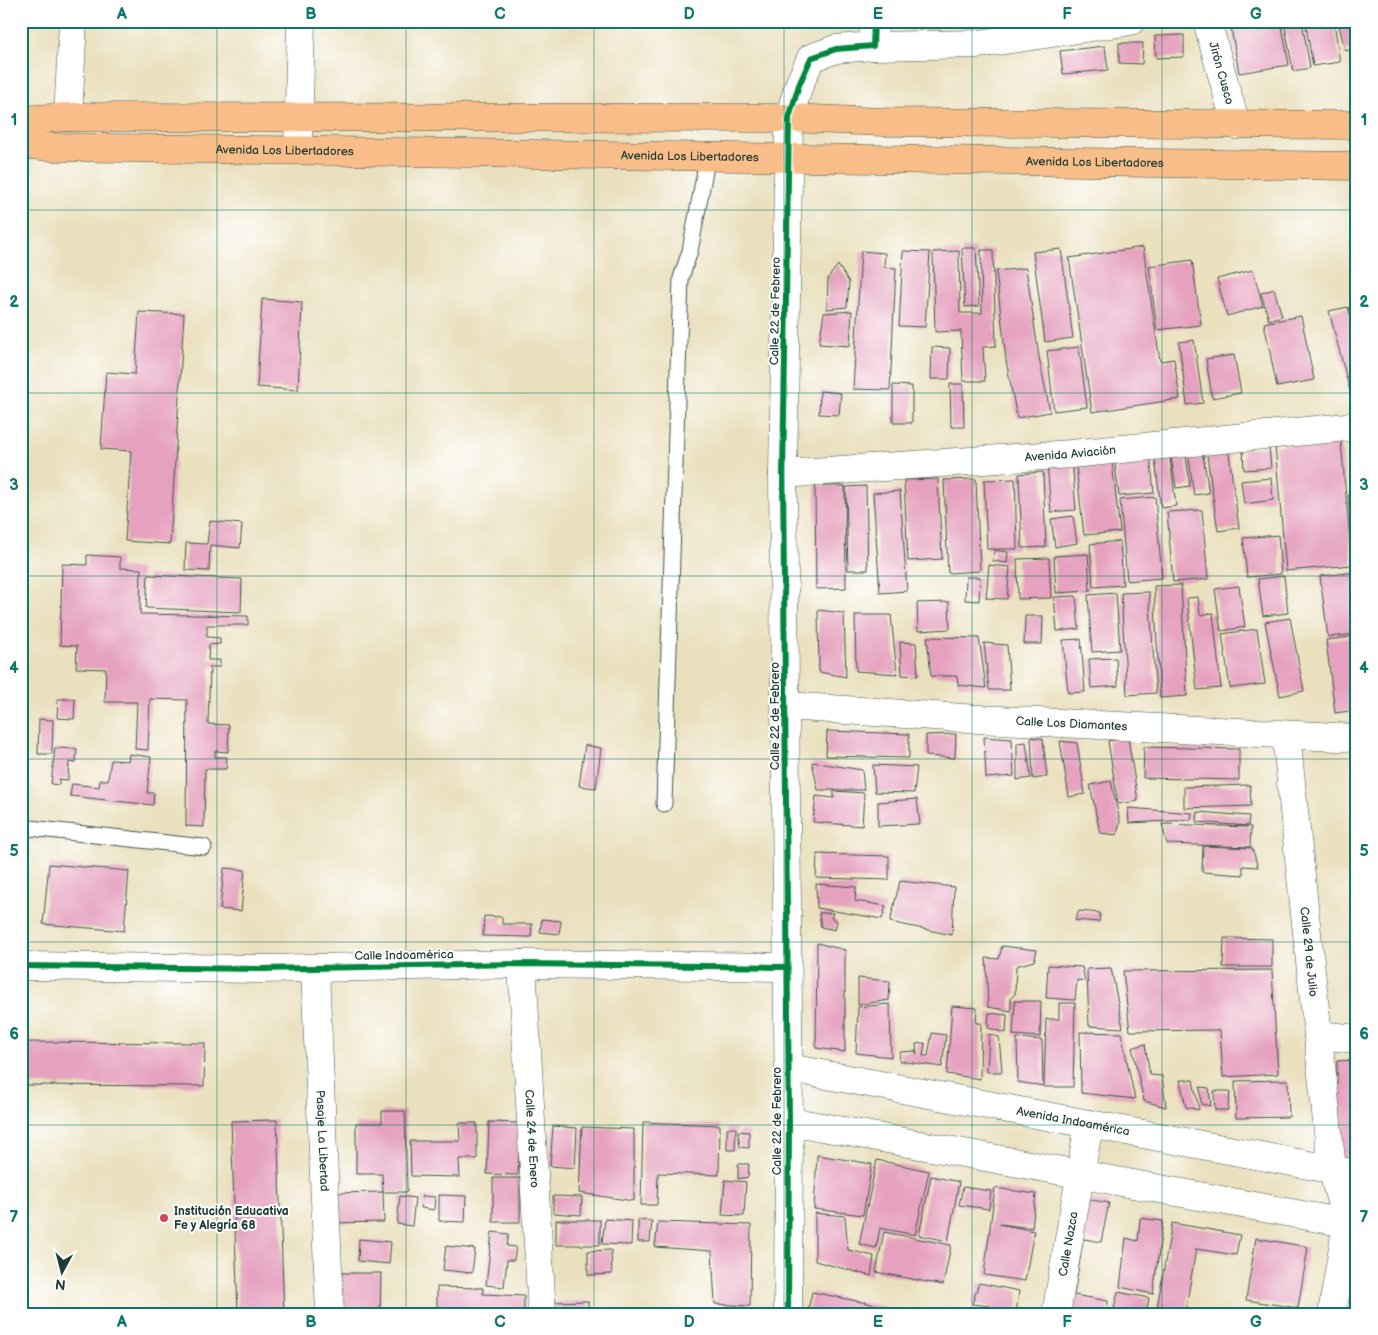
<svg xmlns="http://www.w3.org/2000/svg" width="1378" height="1335" font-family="'Balsamiq Sans',sans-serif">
<rect width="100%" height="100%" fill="#fff"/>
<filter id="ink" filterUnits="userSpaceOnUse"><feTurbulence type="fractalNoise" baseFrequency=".02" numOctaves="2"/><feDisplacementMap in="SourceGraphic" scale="10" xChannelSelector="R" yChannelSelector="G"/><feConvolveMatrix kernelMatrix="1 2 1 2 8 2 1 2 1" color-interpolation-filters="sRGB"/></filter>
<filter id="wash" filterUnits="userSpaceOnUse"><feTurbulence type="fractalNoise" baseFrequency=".0096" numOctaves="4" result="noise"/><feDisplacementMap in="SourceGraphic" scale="20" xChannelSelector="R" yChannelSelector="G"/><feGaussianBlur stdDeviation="1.12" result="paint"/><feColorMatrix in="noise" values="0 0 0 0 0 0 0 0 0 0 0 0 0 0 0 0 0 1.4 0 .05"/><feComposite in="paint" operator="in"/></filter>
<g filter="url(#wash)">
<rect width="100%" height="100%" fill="#eae0be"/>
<g id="blocks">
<!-- building -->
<path fill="#e5a1be" d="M1281 21 1289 65 1239 73 1230 22Z
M1284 21H1302L1310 68 1293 71Z
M1305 21H1334L1340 62 1313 66Z
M1338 21H1352L1357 48 1345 51Z
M1184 35V57L1156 58 1155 36Z
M1119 43H1143L1142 64 1119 63Z
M1105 46 1108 70 1063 74 1060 51Z
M1143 247 1160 361 1174 359 1180 399 1092 412 1069 258Z
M962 248H976L979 306 965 307Z
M1061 249 1073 338 1045 342 1033 252Z
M981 250H993L996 346 983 347 985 381H963L961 331 935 332 933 252 959 251 960 313H982Z
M861 251 885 253 884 267 896 268 890 390 853 389Z
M903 251 930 252 925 327 899 326Z
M1192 260 1201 325 1157 330 1149 266Z
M838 265 849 282 847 307 827 309 828 278Z
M1357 267V304H1356L1350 269Z
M1026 268 1039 357 1050 412 1017 418 1006 360 996 271Z
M1253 270 1263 306 1227 316 1217 279Z
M1274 289 1282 316 1269 320 1261 293Z
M262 299 302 302 298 390 257 387Z
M1348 307 1357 337V389L1350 391 1329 311Z
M852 311 850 346 819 344 824 313Z
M139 312 184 314 170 544 125 541 131 451 101 449 106 372 135 374Z
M1301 316 1314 380 1277 387 1264 323Z
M1194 340 1203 403 1187 405 1179 342Z
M932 347 950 348 949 379H931Z
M1079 347 1087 407 1054 411 1047 351Z
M1234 355 1241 393 1212 398 1206 359Z
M950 384H963L964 427H951Z
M893 385 912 386V423H893Z
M820 391 841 393 839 415 819 414Z
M1227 439 1239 528 1218 531 1205 442Z
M1341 441 1352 565 1286 571 1275 446Z
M1201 443 1209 493 1194 495 1187 445Z
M1269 447 1271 468 1244 470 1243 449Z
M1185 448 1190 486 1176 488 1170 450Z
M1169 449 1176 506 1161 508 1154 451Z
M1150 453 1154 493 1119 496 1114 456Z
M1072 460 1076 510 1051 512 1047 462Z
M1112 462 1120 532 1084 535 1076 466Z
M1043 472 1046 547 1022 548 1019 474Z
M1271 478 1273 500 1244 504 1241 481Z
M938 479 942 559 908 561 904 480Z
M976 479 980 571 948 573 944 480Z
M1015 479 1017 549H987L984 480Z
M815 486H845L846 588 816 589Z
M866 486 868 570H848L846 487Z
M900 491 907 591 880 593 873 493Z
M1357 494V522H1350L1348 495Z
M1155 497 1162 578 1127 581 1120 500Z
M1202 510 1208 579 1173 582 1167 512Z
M1073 516 1077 543 1055 547 1051 519Z
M210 521 242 524 240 548 210 545 209 571 185 570 186 543 207 544Z
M1278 535 1281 574 1247 577 1243 538Z
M1120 541 1123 585 1093 587 1090 544Z
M994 550 1008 552 1007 563 993 561Z
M1088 554 1090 591 1056 593 1054 556Z
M87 555 120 557V568L141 569 140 614 248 616V625H207V637L220 638V644L209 645 208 660H220V667H210L208 724 229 725 228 752 215 751V757H227L226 769H205L204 827 186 826 187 700 150 699 148 750 135 749 137 702H105L106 669 76 668 77 646 60 645 62 564 87 565Z
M1049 558 1051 598 1018 599 1017 559Z
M989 565 1010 567 1007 599 986 598Z
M1357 572V634L1328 637 1320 576Z
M148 575 242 579 241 612 146 608Z
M1284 576 1288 613 1263 616 1258 579Z
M966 577H980L979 601 965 600Z
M1181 585 1187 696 1160 698 1154 586Z
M1239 586 1245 627 1221 631 1215 589Z
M1149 592 1156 693 1127 695 1121 593Z
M1116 593 1120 650 1092 652 1088 595Z
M1076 596 1079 629 1057 631 1054 597Z
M1198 597 1200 615 1213 613 1221 688 1197 690 1187 598Z
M949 602 950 629 918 631 917 603Z
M818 610 844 613 846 677 819 672Z
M855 615H891L897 674 856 671Z
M1025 616H1043L1042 644H1024Z
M1290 618 1304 691 1280 696 1265 622Z
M1257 629 1265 684 1230 688 1222 634Z
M1357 636V710L1335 713 1326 640Z
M927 637 979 638 986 688 958 685 957 676H931Z
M1081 639 1085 692 1068 693 1063 640Z
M900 642 916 643 918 676 902 675Z
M984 643 1007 645 1010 690H989Z
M1116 658 1118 686 1091 688 1089 659Z
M58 699H75L74 719 57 718Z
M39 719 53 720 52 754H38Z
M827 731 909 734V758L826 756Z
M956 734 955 758 926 756V735Z
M984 737 1012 739 1014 776 986 778Z
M1031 737 1043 739 1047 777 1033 779Z
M1128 738 1138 801 1118 804 1108 741Z
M1060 741 1077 743 1085 794 1069 797Z
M1026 742 1031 778 1017 780V743Z
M585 745 601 748 596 788 579 786Z
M1144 747 1239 749V780L1143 778Z
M55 748 77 749 76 763 69 762 68 780 59 779V785L51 784Z
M129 754 151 757 147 793H154L153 805 70 796 72 784 99 787 100 780H108L111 760 128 761Z
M812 762 862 770 864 790H818Z
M873 765 917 767 914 793 875 792Z
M1111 781 1120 821 1117 835 1100 833 1090 785Z
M1250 785 1251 806 1184 808V787Z
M834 791 864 793 862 826 813 822 816 796 834 798Z
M917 799 920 824 878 826V802Z
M1128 808 1192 813 1191 820 1129 823Z
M1198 812 1249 816 1248 826 1197 822Z
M1162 824 1251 827 1250 847 1167 844Z
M1203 846 1252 848 1258 867 1243 866V875L1202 872Z
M817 854 889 856V880L816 878Z
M49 864 129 871 124 931 43 924Z
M224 868 245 870 241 911 220 909Z
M900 881 954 887 952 935 890 922Z
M816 884 856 887 855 901 886 906 882 919 817 908Z
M1079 911 1100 913 1099 922 1075 920Z
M819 913H833L831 918 837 921 835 930 821 927Z
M484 916 502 917V924H532L531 937 483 936Z
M542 919 561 921 559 934 540 932Z
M1224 938 1272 939V967H1223Z
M817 943 845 950V1052L816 1048Z
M1002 946 1037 950 1034 961 1016 966 1015 994 1011 998V1011L988 1007 986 958 999 959Z
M1048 965 1082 967 1085 981 1077 980 1075 1000 1046 998Z
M1111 968 1123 1028 1089 1026 1087 969Z
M1272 970 1278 1074 1223 1077 1220 1030 1130 1031 1123 971Z
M858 978 890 981 889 1000 858 1005Z
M1015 1001H1041L1040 1037 1013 1035Z
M1059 1003H1075L1073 1087H1044L1046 1019H1059Z
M890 1004 891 1057 856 1053 858 1007Z
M952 1006 977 1008 976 1023H981L980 1079 947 1074Z
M989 1013 1007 1015 1006 1033 988 1028Z
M1080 1032 1121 1033 1135 1099 1081 1093Z
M932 1033 946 1035 942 1067 899 1061 900 1052 915 1051 917 1054 916 1044 925 1043 923 1056H928Z
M989 1034 999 1037 1002 1072H987Z
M1017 1038 1042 1040 1043 1086 1018 1082Z
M21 1042 205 1043 204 1086 21 1085Z
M1145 1044 1150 1075 1162 1076 1166 1107 1144 1101 1132 1048Z
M1357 1060V1161H1337V1061Z
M1180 1080H1193L1199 1110 1186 1107Z
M1288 1080 1289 1117 1236 1118 1235 1081Z
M1200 1087 1209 1088 1211 1106 1201 1104Z
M1214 1091H1230L1228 1110H1215Z
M382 1111H405L407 1192H383L384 1222 330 1223V1193L383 1192 382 1174H356V1123H382Z
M277 1120 284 1314H238L231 1121Z
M489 1122 520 1123 518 1175 487 1174Z
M643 1122 720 1125 719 1175 658 1173 657 1205H641Z
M459 1123H477V1159H459L460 1177 411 1176 410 1141H460Z
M553 1126 577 1128 575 1168 550 1166Z
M582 1127 634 1129V1201L579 1193Z
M727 1128H736L735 1150H727Z
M738 1131 749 1132V1148L740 1147Z
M817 1155 872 1164 863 1215 814 1209Z
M877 1160 929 1171 915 1235 880 1228 876 1248 859 1244Z
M738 1164H749L748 1177 738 1179Z
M931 1176 959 1182 948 1241 919 1235Z
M493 1178H520V1222H493Z
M725 1180 746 1182 744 1216 722 1215Z
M963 1187 991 1191 989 1209 959 1205Z
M995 1188 1036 1194 1032 1228 999 1224 1034 1231 1025 1281 984 1275Z
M439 1195 466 1196 465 1222 439 1221Z
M400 1196 415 1198 412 1226 397 1224Z
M422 1196 435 1197 434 1210 421 1208Z
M553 1196 582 1197 581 1215 553 1213Z
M1081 1198 1109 1203 1101 1242 1073 1237Z
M815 1213 845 1216 848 1250 874 1256 871 1276 815 1261Z
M1140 1218 1163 1221 1153 1294 1120 1287 1126 1238 1138 1241Z
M605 1219 632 1221 631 1245 602 1244Z
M556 1220H600V1245H556Z
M638 1220 652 1221 650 1242H638Z
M658 1222 751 1225 750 1306 715 1304 712 1251 655 1247Z
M1172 1223 1240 1235 1236 1255 1196 1249 1185 1314H1156Z
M492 1232 509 1234 507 1246 516 1247 514 1260H507L504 1287 486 1285Z
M884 1232 951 1245 943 1285 876 1272Z
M1256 1238 1308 1247 1298 1308 1246 1300Z
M359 1239 391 1242 389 1264 358 1261Z
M1071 1239 1083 1241 1074 1295 1108 1301 1107 1314H1060Z
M446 1246 475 1249 472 1273 443 1270Z
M611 1250 612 1274 588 1275V1251Z
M337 1273H381L380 1314H338Z
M979 1283 1019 1291 1016 1314H988L989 1306 972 1304Z
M437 1287 483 1288V1294L524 1296V1314H437Z
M812 1292 887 1307 885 1314H820L808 1311Z
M1118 1292 1149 1298 1146 1314H1113Z
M588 1301V1314H553V1302Z
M720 1310 745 1311V1314H720Z"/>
</g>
</g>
<g filter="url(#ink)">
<use href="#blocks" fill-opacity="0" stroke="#3d5549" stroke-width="1"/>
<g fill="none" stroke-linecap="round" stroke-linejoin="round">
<!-- service casing -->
<g stroke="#3d5549" stroke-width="17">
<path id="service" d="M664 804 681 278 690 251 708 155
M21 827 204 847"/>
</g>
<!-- minor casing -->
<g stroke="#3d5549" stroke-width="29">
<g id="minor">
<path id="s1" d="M1207 21 1236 125"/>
<path d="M873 46 979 44 1131 21"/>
<path d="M68 117 73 21"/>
<path d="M789 118 799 85 811 58 836 49 873 46 874 21"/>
<path d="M298 150 301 21"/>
<path id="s2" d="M783 474 1071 454 1357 426"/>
<path id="s3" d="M786 706 978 719 1357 738"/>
<path id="s4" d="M1286 735 1332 1169 1347 1223 1332 1314"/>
<path id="s5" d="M522 964 542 1314"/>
<path d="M21 966 261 969 522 964 787 967"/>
<path id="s6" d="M315 969 330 1314"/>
<path d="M1318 1035 1357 1039"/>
<path d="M788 1314 789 1121"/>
<path id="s7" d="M1056 1314 1089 1124"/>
</g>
</g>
<!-- tertiary casing -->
<g stroke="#3d5549" stroke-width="29">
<g id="tertiary">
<path d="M789 118 783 474 789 1121 1357 1225"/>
<path id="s8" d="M789 1068 1357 1174"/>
</g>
</g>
<!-- trunk casing -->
<g stroke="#3d5549" stroke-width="29">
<g id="trunk">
<path d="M21 120 68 117 789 118 883 122 1357 125"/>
<path id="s9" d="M21 144 53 147 1357 166"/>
</g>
</g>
<!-- service -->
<use href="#service" stroke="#fff" stroke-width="15"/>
<!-- minor -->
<use href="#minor" stroke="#fff" stroke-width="28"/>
<!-- tertiary -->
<use href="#tertiary" stroke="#fff" stroke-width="28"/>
<!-- trunk -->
<use href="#trunk" stroke="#f8bd89" stroke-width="28"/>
<!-- cycleway casing -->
<g stroke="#fff" stroke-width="9">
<path id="cycleway" d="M21 966 261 969 522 964 787 967
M788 1314 789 1121 783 474 789 118 799 85 811 58 836 49 873 46 874 21"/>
</g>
<!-- cycleway -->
<use href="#cycleway" stroke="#00873e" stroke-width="6"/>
</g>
</g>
<!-- grid -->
<path fill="none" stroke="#0f766e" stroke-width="1" stroke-opacity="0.55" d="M217 21V1314M406 21V1314M594 21V1314M784 21V1314M972 21V1314M1162 21V1314M21 210H1357M21 393H1357M21 576H1357M21 759H1357M21 942H1357M21 1125H1357"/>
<!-- markers -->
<circle fill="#d1495b" stroke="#fff" stroke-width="2" cx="164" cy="1218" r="5"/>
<g text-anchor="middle" stroke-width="4" stroke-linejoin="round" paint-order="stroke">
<!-- street labels -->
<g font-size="12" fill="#1f3d34" stroke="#fff">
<text dy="4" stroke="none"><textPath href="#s1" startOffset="54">Jirón Cusco</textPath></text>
<text dy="4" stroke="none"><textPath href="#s9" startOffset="264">Avenida Los Libertadores</textPath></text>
<text dy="4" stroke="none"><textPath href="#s9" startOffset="669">Avenida Los Libertadores</textPath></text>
<text dy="4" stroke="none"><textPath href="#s9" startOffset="1074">Avenida Los Libertadores</textPath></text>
<text transform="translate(775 311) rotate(-89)" y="4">Calle 22 de Febrero</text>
<text dy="4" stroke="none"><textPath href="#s2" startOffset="288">Avenida Aviación</textPath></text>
<text transform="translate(775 716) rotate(-90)" y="4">Calle 22 de Febrero</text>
<text dy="4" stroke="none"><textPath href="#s3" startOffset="286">Calle Los Diamantes</textPath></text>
<text dy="4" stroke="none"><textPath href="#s4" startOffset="218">Calle 29 de Julio</textPath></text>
<text transform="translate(404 955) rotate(-1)" y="4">Calle Indoamérica</text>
<text transform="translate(777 1121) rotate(-90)" y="4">Calle 22 de Febrero</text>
<text dy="4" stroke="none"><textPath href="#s8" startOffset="289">Avenida Indoamérica</textPath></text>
<text dy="4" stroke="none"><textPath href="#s5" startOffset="175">Calle 24 de Enero</textPath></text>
<text dy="4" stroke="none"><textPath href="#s6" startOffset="172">Pasaje La Libertad</textPath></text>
<text dy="4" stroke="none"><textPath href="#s7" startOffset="71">Calle Nazca</textPath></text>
</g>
<!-- poi labels -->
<g font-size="12" font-weight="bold" fill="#1f3d34" stroke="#fff" text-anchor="start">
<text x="174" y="1215">Institución Educativa<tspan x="174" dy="14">Fe y Alegría 68</tspan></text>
</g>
</g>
<!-- margin -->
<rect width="1378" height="1335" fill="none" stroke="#fff" stroke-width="55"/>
<!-- north arrow -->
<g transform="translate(62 1272) rotate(187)" stroke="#ffffff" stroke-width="4" paint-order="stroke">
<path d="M0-4L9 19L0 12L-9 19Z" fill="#1f3d34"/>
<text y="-8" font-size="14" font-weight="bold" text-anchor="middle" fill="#1f3d34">N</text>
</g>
<rect x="28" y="28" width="1322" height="1280" fill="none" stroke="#0f766e" stroke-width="2"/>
<g font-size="16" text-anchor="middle" font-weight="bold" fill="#0f766e">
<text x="122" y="19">A</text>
<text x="311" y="19">B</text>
<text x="500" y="19">C</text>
<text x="689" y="19">D</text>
<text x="878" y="19">E</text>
<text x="1067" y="19">F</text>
<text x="1256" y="19">G</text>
<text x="14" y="125">1</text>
<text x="1364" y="125">1</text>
<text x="14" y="307">2</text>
<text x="1364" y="307">2</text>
<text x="14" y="490">3</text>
<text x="1364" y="490">3</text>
<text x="14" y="673">4</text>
<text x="1364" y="673">4</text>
<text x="14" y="856">5</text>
<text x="1364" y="856">5</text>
<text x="14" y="1039">6</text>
<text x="1364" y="1039">6</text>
<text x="14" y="1222">7</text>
<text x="1364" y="1222">7</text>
<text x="122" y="1327">A</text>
<text x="311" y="1327">B</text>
<text x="500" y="1327">C</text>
<text x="689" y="1327">D</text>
<text x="878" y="1327">E</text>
<text x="1067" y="1327">F</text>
<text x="1256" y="1327">G</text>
</g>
</svg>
